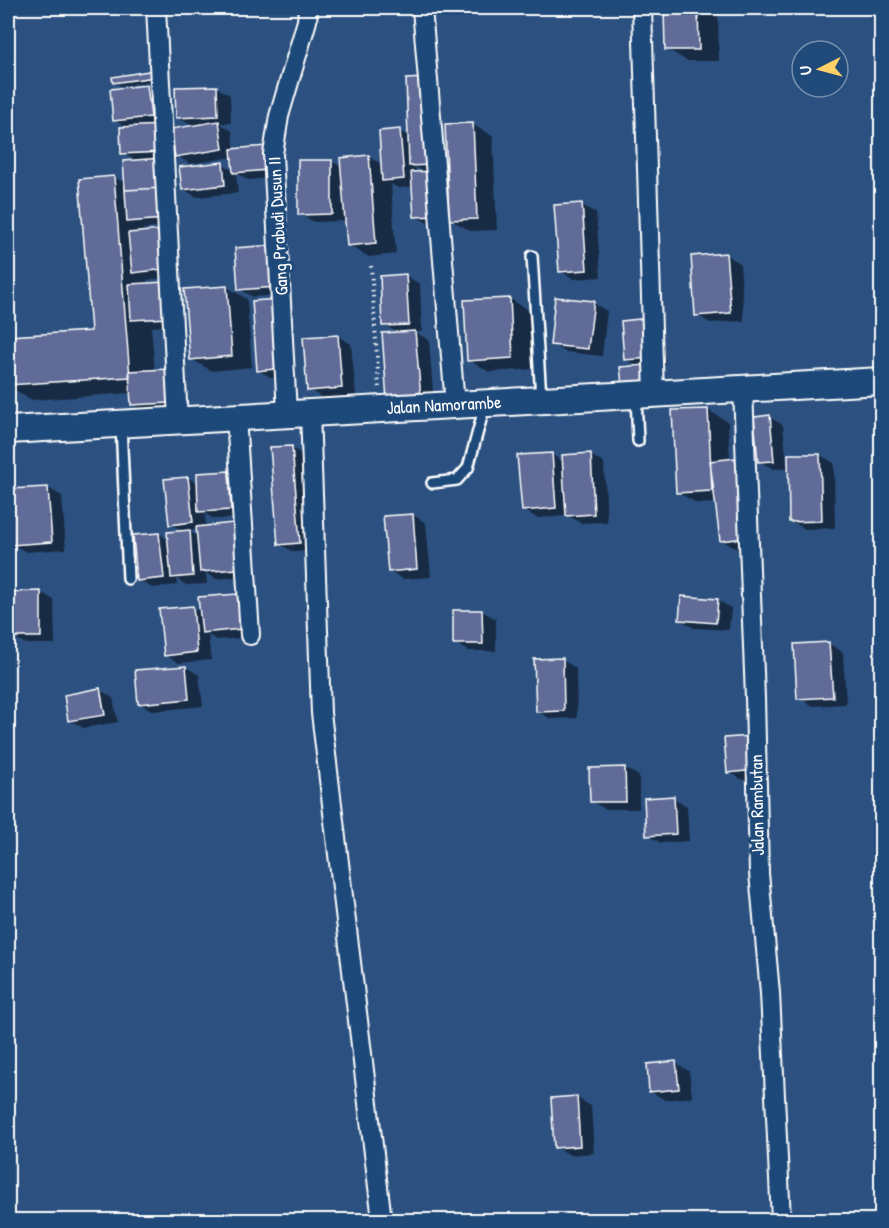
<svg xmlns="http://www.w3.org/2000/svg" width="889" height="1228" font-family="'Patrick Hand',sans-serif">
<rect width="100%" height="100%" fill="#2c5180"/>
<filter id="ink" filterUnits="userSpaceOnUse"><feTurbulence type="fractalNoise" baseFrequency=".0167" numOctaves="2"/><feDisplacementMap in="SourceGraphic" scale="12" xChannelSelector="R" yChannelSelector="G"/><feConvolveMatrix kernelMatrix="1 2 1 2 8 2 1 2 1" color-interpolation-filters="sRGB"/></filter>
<g filter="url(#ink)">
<!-- shadow -->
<path fill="#0007" fill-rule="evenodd" d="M187 8H213L190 9Z
M666 8H718L719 61H687L667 49Z
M154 72 161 80 121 86 115 82Z
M426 79 440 87 443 172H433L449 181 473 125 493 136 497 230 471 231 449 219V223L429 224 416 216 414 187 398 188 391 184 396 254 369 257 348 245 346 221 314 222 300 214 331 161 342 167 369 157 383 165 399 131 410 137ZM416 167 424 173H416Z
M147 87 161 94 164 124 173 134 194 127 177 117 216 87 230 95 231 123H220L232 131 235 150 281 177 248 180 236 173 238 193 197 197 183 189 222 164 234 171 233 157 190 164 176 155V160H161L174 168 179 226 143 229 144 233 179 276 147 280 148 285 181 325 151 327 155 371 183 410 146 412 132 404V393L32 400 8 386V337L93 332 114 177 126 184 137 161 122 153 128 128 114 120Z
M582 205 596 213 601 277 574 279 560 271Z
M287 254 290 294 253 297 239 289Z
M726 255 740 263 744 321 710 323 697 315Z
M406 276 420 284 422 332H415L429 340 434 405 402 408 398 333 384 325Z
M227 287 247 299 252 367 212 371 191 359Z
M510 299 530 311 534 369 489 372 469 360Z
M277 301 291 309 296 376 272 378 258 370Z
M593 303 607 311 602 356 565 352 551 344Z
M648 320 662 328 665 365 639 367 625 359Z
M338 336 351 344 356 395 323 398 309 390Z
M708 410 728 422 730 460 735 459 749 467 758 545 735 548 721 540 717 503 698 504 677 492Z
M769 417 783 425 787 464 820 455 834 463 835 528 805 529 791 521 790 468 774 469 760 462Z
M291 448 305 455 313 551 293 552 280 544Z
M551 454 564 462 590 455 604 463 607 522 581 523 568 516 537 518 523 510Z
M229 473 243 481 244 518 214 519 205 514 206 527 232 525 246 533 250 576 216 579 206 573 207 584 186 585 177 579V585L152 588 139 580 159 534 169 540 184 532 171 524 188 478 199 484ZM198 530 199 537 189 531Z
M48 488 62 496 66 549 26 552 12 544Z
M413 515 426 523 431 577 403 579 389 571Z
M40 592 54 600 55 644H26L12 636Z
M238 595 251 603 254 637 217 640 208 635 211 660 179 663 165 655 192 607 201 612Z
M717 600 731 608 729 630 694 628 680 620Z
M482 611 496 619V651H468L455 643 454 612Z
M829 644 843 652 846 704 813 706 799 698Z
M562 660 576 668 577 718 551 719 537 711Z
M186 667 199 675 203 706 153 711 139 703Z
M100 690 113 698 118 722 83 728 70 720Z
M751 737 765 745 769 778 743 780 729 772Z
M625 768 639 776V809H605L591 801V769Z
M673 798 687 806 689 841 661 843 647 835Z
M675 1063 689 1071 692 1097 665 1100 651 1092Z
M577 1098 591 1106 594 1153 570 1155 556 1147Z"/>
<!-- building -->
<path fill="#606c97" stroke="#fff" stroke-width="1.5" d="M664 8H698L699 50H665Z
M155 70V77L113 83 112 77Z
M426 78 430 165 409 166 406 79Z
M147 85 151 117 113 121 110 89Z
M217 86 218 116 176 118 175 87Z
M219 121 223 149 175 157 171 129Z
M473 123 477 219 449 220 445 124Z
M162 125 163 152 121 154 120 127Z
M400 129 404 179 382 181 379 131Z
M266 146 268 170 233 173 231 149Z
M369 155 376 243 347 246 340 158Z
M161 158 163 188 125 190 123 161Z
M298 160H332V214L298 215Z
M223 162 225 185 182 190 179 167Z
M434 171 436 216 414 217 411 172Z
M114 176 130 377 8 385V336L91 331 79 179Z
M163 188 165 219 127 222 125 190Z
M582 203 587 270 559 272 554 205Z
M162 230 166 269 132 273 128 233Z
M274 245 277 287 238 290 235 248Z
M726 253 731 313 695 316 691 256Z
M406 274 409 325 382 326 380 276Z
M166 282 168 318 131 320 129 284Z
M227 286 232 356 190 360 184 289Z
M555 297 594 301 588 349 550 345Z
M510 298 513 358 467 361 464 300Z
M278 299 283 368 257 371 252 301Z
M649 318 652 358 624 360 621 321Z
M415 331 421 398 387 400 382 333Z
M338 335 342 388 307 391 303 337Z
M646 365 648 382 622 384 620 367Z
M168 369 170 403 131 405 129 371Z
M708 409 712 491 676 493 672 410Z
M770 415 774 461 758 462 754 417Z
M292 446 300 543 278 545 270 447Z
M552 453 556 508 522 511 517 455Z
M591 453 594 514 566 516 562 455Z
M788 454H820L822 521 789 522Z
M735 458 745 538 720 541 710 461Z
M229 471 231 510 198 512 197 473Z
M188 477 193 522 169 525 164 479Z
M48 487 52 542 11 545 8 489Z
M413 514 417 569 388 572 383 516Z
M233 523 237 569 200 572 196 527Z
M190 530 193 576 171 578 167 532Z
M159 533 164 578 137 581 133 535Z
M41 591V637H11L10 592Z
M238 594 241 629 202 633 198 597Z
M681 596 718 599 716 623 679 620Z
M193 606 197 652 164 656 159 609Z
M453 610H482L483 644H453Z
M829 642 833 697 797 699 794 644Z
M563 658 564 711 536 712 534 659Z
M186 666 189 699 138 704 135 670Z
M100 688 105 715 68 721 64 695Z
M752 736 755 770 727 773 724 738Z
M625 767 626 802H590L589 768Z
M674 796 676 834 646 836 644 798Z
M676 1061 679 1089 649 1092 647 1064Z
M577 1096 580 1146 554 1148 551 1098Z"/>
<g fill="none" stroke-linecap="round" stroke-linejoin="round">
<!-- lane casing -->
<g stroke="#fff" stroke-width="14">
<path id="lane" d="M532 256 541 398
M636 396 638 441
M121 425 128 579
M432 483 457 480 468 468 485 405"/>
</g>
<!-- street casing -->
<g stroke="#fff" stroke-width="22">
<path id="street" d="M156 8 178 420
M422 8 455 405
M642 8 654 394
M743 389 755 698 759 873 770 993 781 1220
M310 412 321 713 382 1220
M287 413 273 154 279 116 307 21 308 8
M236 416 250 635"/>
</g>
<!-- secondary casing -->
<g stroke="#fff" stroke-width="30">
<path id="secondary" d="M8 430 882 381"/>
</g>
<!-- path -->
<path stroke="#fff" stroke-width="4" stroke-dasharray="1.5 4.5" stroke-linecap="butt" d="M371 266 379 387"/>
<!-- lane -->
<use href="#lane" stroke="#1f4a7a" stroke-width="9"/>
<!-- street -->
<use href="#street" stroke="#1f4a7a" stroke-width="18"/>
<!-- secondary -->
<use href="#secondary" stroke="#1f4a7a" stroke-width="26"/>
</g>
</g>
<g text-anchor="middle" stroke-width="6" stroke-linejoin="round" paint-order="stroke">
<!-- street labels -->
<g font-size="18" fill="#fff" stroke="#1f4a7a">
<text transform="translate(278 226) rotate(-93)" y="6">Gang Prabudi Dusun II</text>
<text transform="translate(444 405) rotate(-3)" y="6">Jalan Namorambe</text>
<text transform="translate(757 805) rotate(-91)" y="6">Jalan Rambutan</text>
</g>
</g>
<!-- margin -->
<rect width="889" height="1228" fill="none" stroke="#1f4a7a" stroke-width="30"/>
<rect x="15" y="15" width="859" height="1198" fill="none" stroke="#fff" stroke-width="2" filter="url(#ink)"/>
<!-- north arrow -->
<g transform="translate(820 69) rotate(264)"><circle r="28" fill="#1f4a7a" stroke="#7992af" stroke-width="1.5"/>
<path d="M0-4.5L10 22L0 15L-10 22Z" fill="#ffd166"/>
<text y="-9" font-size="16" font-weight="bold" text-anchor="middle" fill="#ffffff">U</text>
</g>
</svg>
